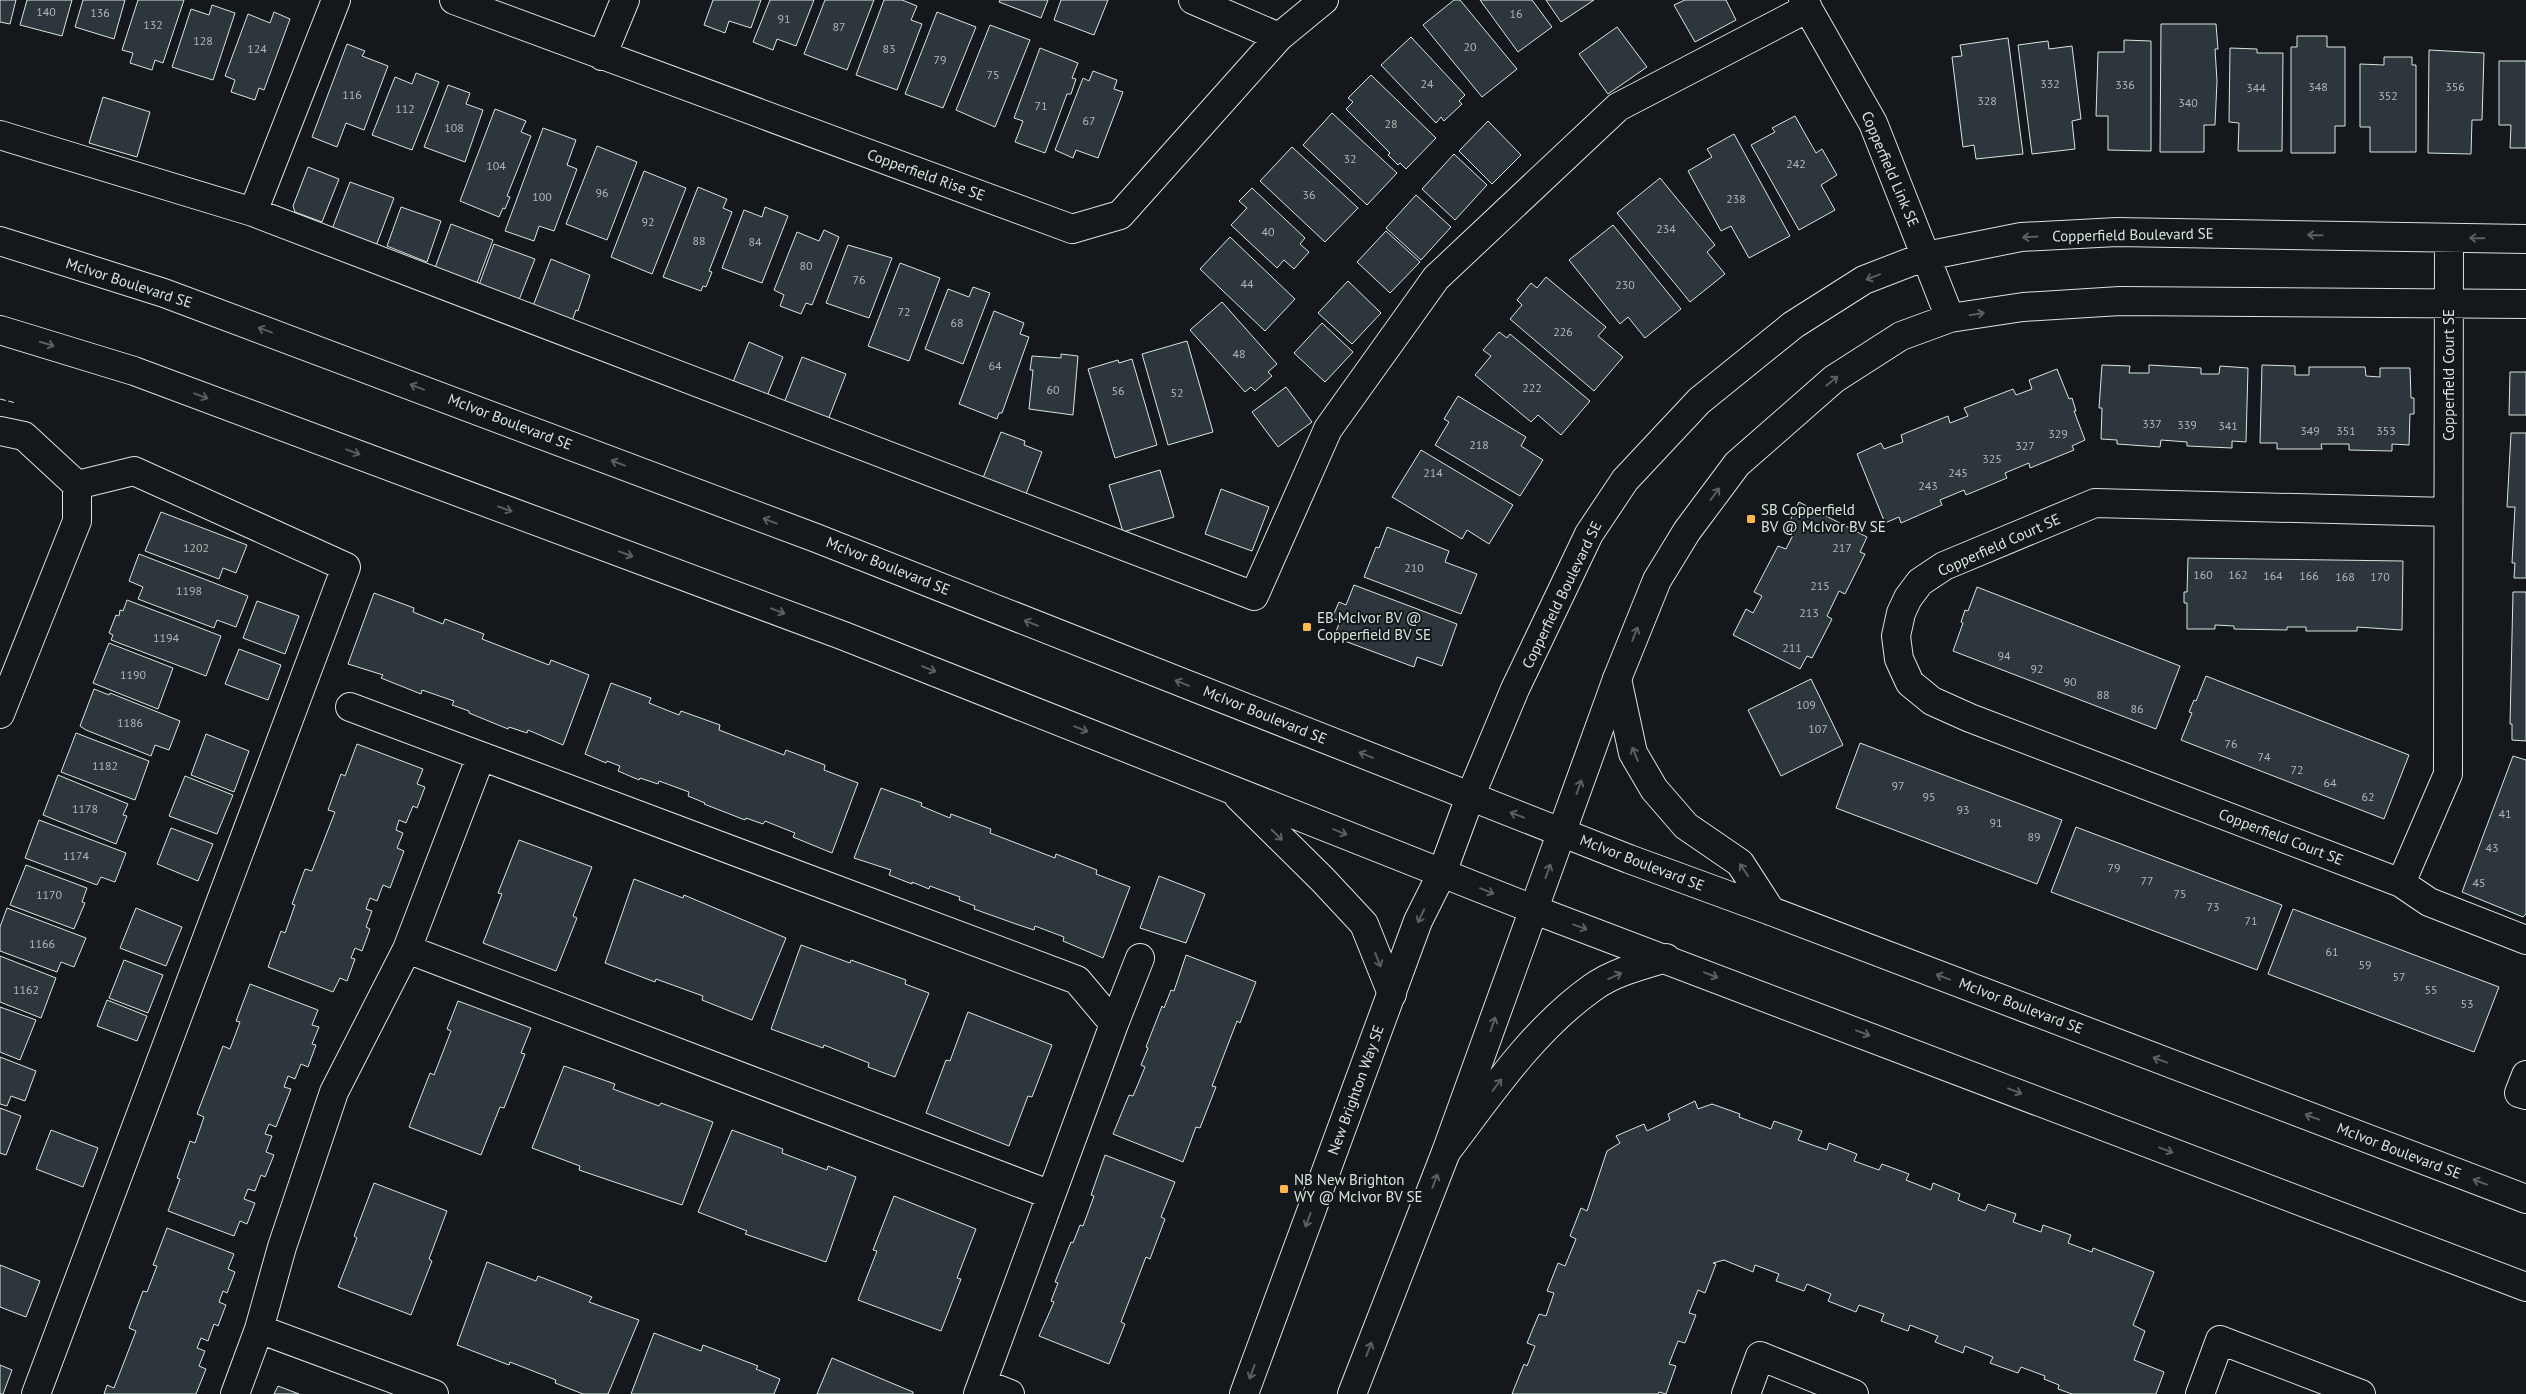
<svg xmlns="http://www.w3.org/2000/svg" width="2526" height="1394" font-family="'PT Sans',sans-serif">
<rect width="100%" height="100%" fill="#14181c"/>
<!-- building -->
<path fill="#2c363c" stroke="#d8e6dc" d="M0 0H16L10 24 0 22Z
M27 0H72L62 36 20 25Z
M83 0H125L114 39 75 27Z
M138 0H184L163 63 155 60 152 70 130 63 133 53 122 50Z
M713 0H761L751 28 729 21 725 33 704 25Z
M770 0H814L796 46 777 39 773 50 753 42Z
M825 0H874L847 70 804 54Z
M884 0H902L917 6 911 20 922 24 897 90 856 75Z
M1000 0H1048L1041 18 999 2Z
M1061 0H1108L1094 35 1054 20Z
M1454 0H1460L1517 69 1482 97 1423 25Z
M1480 0H1532L1552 27 1518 52Z
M1546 0H1594L1561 22Z
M1685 0H1726L1736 20 1695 42 1674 5Z
M212 5 235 13 213 80 172 67 191 9 209 15Z
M274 12 290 19 264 90 259 88 255 100 231 92 235 80 225 76 248 14 270 23Z
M937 12 976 27 943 108 905 94Z
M2161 24H2216L2218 49H2215L2217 81 2215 125H2204V152H2160Z
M990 25 1030 40 995 127 956 110Z
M1617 27 1647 67 1608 94 1579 54Z
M2297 36H2327V47H2345V126H2335V153H2291V47H2297Z
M1411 37 1465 95 1459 101 1462 104 1444 121 1441 117 1436 123 1381 65Z
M2008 38 2023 154 1976 159 1974 145 1963 147 1952 57 1962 56 1960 45Z
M2124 40 2151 41V151L2108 150V116H2096L2098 52H2124Z
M2048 41 2049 49 2072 46 2081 119 2072 121 2075 149 2032 154 2018 45Z
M347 44 365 51 362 56 388 66 364 130 346 123 337 147 312 137Z
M1040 48 1078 63 1072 78 1076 79 1071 94H1067L1045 153 1015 142 1023 121 1014 118Z
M2230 48 2257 49V53H2283L2282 151H2238L2239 123 2229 122Z
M2429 50 2484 53 2482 120H2472L2471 154 2428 153Z
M2384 57H2412V65H2416V152H2370V127H2360V64L2384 65Z
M2499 61H2526V148H2510L2511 125H2499Z
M1093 71 1117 80 1114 89 1123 92 1098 158 1076 150 1073 158 1055 150 1083 78 1089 81Z
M416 73 439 82 412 150 372 135 395 77 412 84Z
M1371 75 1436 138 1406 169 1400 163 1398 165 1388 155 1390 153 1346 109 1353 102 1348 98Z
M448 85 470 93 466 104 483 110 465 162 424 147Z
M103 97 150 112 137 157 89 143Z
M495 109 526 121 521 132 531 136 507 196 510 197 505 209 503 208 499 217 460 201Z
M1332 113 1397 173 1367 205 1303 145Z
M1795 116 1816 153 1822 149 1837 175 1821 185 1835 210 1799 230 1751 145 1775 132 1772 128Z
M1488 121 1521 155 1492 184 1459 151Z
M543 128 576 140 567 165 577 169 554 231 539 226 534 241 505 231Z
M1734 134 1790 236 1749 258 1731 226 1721 231 1688 171 1712 157 1707 149Z
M597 146 637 162 607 240 566 224Z
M1292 147 1358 208 1325 242 1260 181Z
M1454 154 1487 185 1455 220 1422 189Z
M308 167 339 179 322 222 295 212 293 206Z
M644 171 686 188 652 274 611 257Z
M1660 178 1715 245 1707 252 1725 274 1690 302 1617 213Z
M350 182 394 198 376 246 332 229Z
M698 187 727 199 723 208 732 212 709 271 712 272 706 287 703 286 701 291 663 277Z
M1252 188 1305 238 1300 244 1309 252 1294 269 1284 260 1277 268 1231 225 1247 208 1239 201Z
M1416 195 1451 227 1421 260 1386 228Z
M401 207 441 221 427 262 387 246Z
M765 207 788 216 762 283 722 268 744 210 762 217Z
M451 224 493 240 477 283 435 268Z
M1613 225 1681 309 1645 338 1628 317 1620 324 1569 260Z
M824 230 839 237 812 305 806 303 801 314 780 306 784 295 774 290 797 232 819 241Z
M1386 231 1420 262 1390 293 1357 262Z
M1230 237 1295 299 1265 331 1200 269Z
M494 244 535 259 519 300 479 285Z
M848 245 892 258 869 318 826 303Z
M551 259 590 275 578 311 576 310 572 321 533 306Z
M900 263 940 278 909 361 868 346Z
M1546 277 1606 327 1598 336 1623 357 1594 391 1510 319 1522 305 1517 300 1531 283 1537 288Z
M1348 281 1381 313 1352 344 1318 313Z
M973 287 990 293 963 364 925 349 948 289 969 297Z
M1222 302 1277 364 1268 372 1272 376 1255 391 1251 387 1245 392 1190 330Z
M994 311 1024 323 1020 334 1029 337 1002 413H999L997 419 959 404Z
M1322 323 1353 352 1325 382 1294 353Z
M1499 332 1507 338 1510 334 1590 401 1561 435 1538 415 1531 422 1475 375 1491 356 1483 350Z
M1187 341 1213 432 1168 445 1142 354Z
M749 342 783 357 767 396 733 382Z
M1061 354 1078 356 1073 415 1029 409 1033 370H1030L1032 356 1061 358Z
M802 357 846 374 828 420 784 403Z
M1132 359 1157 445 1115 458 1088 369 1118 360 1119 363Z
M2102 365 2130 366 2129 373H2149V365L2201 368V374H2219L2220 366 2248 368 2246 442 2232 441V448L2187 446V442L2161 440 2160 447 2117 444V440L2101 439 2102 408H2099Z
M2262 365 2295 366V375H2309V367H2365L2366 376 2380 377V368H2410L2411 398H2414V414H2410L2409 445 2392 444V451L2349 450V444H2321L2322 449H2277V443H2260Z
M2057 369 2069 399 2072 398 2076 411H2074L2085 440 2072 446 2074 450 2030 468 2029 463 2005 473 2007 478 1966 495 1964 490 1940 500 1942 505 1901 523 1899 517 1885 523 1857 454 1881 443 1884 449 1903 442 1901 435 1948 416 1950 423 1968 416 1964 408 2013 389 2016 395 2032 389 2029 380Z
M2510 372H2526V415H2509Z
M1286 387 1312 422 1278 447 1252 412Z
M1458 396 1526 437 1521 446 1543 460 1520 496 1435 445 1449 422 1444 419Z
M1001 432 1025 441 1024 445 1042 452 1026 494 983 478Z
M2511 433H2526V578H2514L2515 563H2512L2515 507H2507Z
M1421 450 1513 505 1489 544 1467 530 1462 539 1392 497Z
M1160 470 1174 517 1123 532 1109 485Z
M1221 489 1269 507 1252 551 1205 534Z
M1799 502 1867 537 1860 552 1865 554 1845 594 1839 591 1827 616 1832 619 1812 658 1807 656 1800 669 1733 635 1746 609 1753 613 1762 596 1754 592 1778 546 1786 549 1794 533 1786 529Z
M161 512 247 545 236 573 223 568 219 579 145 551Z
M1387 527 1449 551 1445 562 1477 574 1461 614 1364 577 1376 547 1379 548Z
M139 554 248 596 236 627 217 620 214 628 138 599 143 587 129 581Z
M2188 558 2403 561 2402 630 2357 627V631H2306V627H2287V630L2234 629V626L2215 625V629H2187V603H2184V592H2187Z
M1354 585 1457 624 1442 666 1417 657 1414 667 1334 637 1340 621 1332 618 1339 602 1346 605Z
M1977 587 2180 666 2156 729 1953 651 1963 623 1961 622 1965 610 1968 611Z
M2513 592H2526V741L2512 740V724H2510Z
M374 593 414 608 413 612 443 624 445 619 484 634 482 639 549 665 551 660 589 675 563 745 528 730 527 733 509 727 508 729 469 713V711L452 705 454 701 422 690 421 694 381 678 383 675 348 664Z
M127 600 221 636 206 676 111 640 113 635 109 633 116 615 119 616 120 610 123 611Z
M257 601 299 616 285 654 243 638Z
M109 643 173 668 158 709 93 683Z
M239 649 281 665 268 700 225 684Z
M2206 676 2409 755 2384 819 2181 740 2192 713 2189 712 2194 700 2196 701Z
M1811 679 1843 745 1781 776 1748 710Z
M611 683 651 698 649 703 679 715 681 711 720 725 719 730 784 755 786 750 825 765 824 770 858 783 832 853 793 837 795 833 765 821 763 824 746 818 745 820 704 804 705 803 688 796 689 792 659 781 658 784 640 778 639 780 618 771 620 766 607 761 606 763 585 754Z
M94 689 109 695 110 693 180 721 169 750 155 745 151 756 86 730 80 726Z
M76 733 149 761 135 800 61 772Z
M206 734 249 751 234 792 191 775Z
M1860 743 2062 820 2037 884 1836 808Z
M357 744 423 769 417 784 425 787 417 808 413 806 406 823 399 820 396 830 403 833 397 848 404 851 390 888 383 885 377 901 370 898 366 909 372 911 366 927 370 929 362 951 355 948 351 958 355 959 347 981 340 978 333 992 268 967 281 931 285 933 295 905 292 904 305 869 312 871 335 812 328 810 341 774 345 776Z
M2513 756 2526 760V914L2523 917 2462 892Z
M58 775 128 804 123 815 127 816 116 844 43 815Z
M185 776 233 795 217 834 169 816Z
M881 788 922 803 921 806 950 818 951 814 991 829 990 833 1055 858 1056 854 1097 870 1096 874 1130 887 1103 958 1063 941 1064 937 1035 926 1034 930 1016 924 974 909 975 906 959 900 960 897 930 886 929 889 912 882V884L889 875 891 870 854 858Z
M39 820 126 853 115 882 101 877 97 885 25 858Z
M2076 827 2282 905 2257 970 2051 892Z
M171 828 213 844 198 881 157 864Z
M519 840 592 867 573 916 577 918 556 971 483 943 502 894 498 893Z
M26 865 87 888 82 902 85 903 74 929 10 905Z
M1159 876 1205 894 1186 943 1140 928Z
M634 879 683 898 684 895 786 938 752 1020 702 1000 703 996 656 979 655 982 605 963Z
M7 908 86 938 74 967 61 962 57 972 0 951V927Z
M136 908 182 927 166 966 120 948Z
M2293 909 2499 987 2474 1052 2268 974Z
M801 945 850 963 851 960 906 980 905 984 929 993 895 1077 868 1067 869 1063 824 1045 823 1048 771 1029Z
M1186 955 1256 982 1240 1023 1237 1021 1212 1086 1216 1087 1200 1128 1196 1127 1183 1162 1113 1134 1129 1095 1133 1096 1145 1067 1141 1065 1148 1048 1146 1047 1162 1006 1164 1008 1171 990 1174 991Z
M0 956 56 978 41 1018 0 1002Z
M124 960 163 975 148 1013 109 998Z
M250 984 318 1010 312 1025 319 1027 312 1044 316 1045 308 1067 301 1064 295 1079 288 1076 284 1087 291 1089 276 1127 269 1124 265 1134 272 1136 266 1152 274 1155 265 1177 261 1175 255 1191 248 1189 244 1199 255 1203 247 1224 240 1221 234 1236 168 1211 180 1179 177 1178 190 1141 195 1143 204 1117 197 1114 223 1046 230 1049 240 1022 236 1021Z
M107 1000 147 1016 137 1041 97 1026Z
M458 1001 531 1028 521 1053 525 1054 504 1108 500 1107 481 1155 409 1127 430 1073 434 1075 451 1031 447 1029Z
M0 1007 36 1020 20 1060 0 1052Z
M968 1012 1052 1045 1032 1097 1028 1096 1009 1146 926 1113 946 1060 950 1061Z
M0 1057 36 1071 25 1101 11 1096 7 1106 0 1104Z
M564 1066 615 1084 613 1089 659 1106 661 1103 713 1122 682 1205 579 1170 580 1166 532 1148Z
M1695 1101 1698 1109 1712 1104 1740 1114 1739 1117 1771 1129 1774 1121 1802 1131 1798 1140 1827 1150 1829 1143 1857 1154 1854 1161 1879 1170 1882 1164 1909 1174 1906 1180 1931 1190 1933 1183 1960 1194 1958 1200 1985 1211 1988 1204 2016 1214 2013 1222 2041 1232 2043 1225 2071 1235 2068 1243 2092 1252 2093 1248 2154 1272 2133 1325 2145 1331 2134 1360 2164 1372 2156 1394H2072L2058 1389 2059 1385 2044 1379 2045 1376 2021 1367 2018 1373 1990 1363 1993 1357 1965 1346 1963 1353 1935 1342 1938 1336 1910 1325 1908 1331 1881 1321 1884 1314 1859 1305 1856 1312 1828 1301 1831 1294 1807 1284 1804 1291 1776 1281 1779 1274 1755 1265 1753 1272 1724 1260 1713 1263 1716 1264 1705 1293 1698 1290 1689 1313 1696 1315 1685 1343 1678 1341 1669 1364 1676 1366 1666 1394 1659 1392 1658 1394H1512L1524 1364 1527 1366 1535 1346 1527 1343 1539 1314 1546 1316 1554 1293 1547 1291 1558 1263 1565 1266 1576 1239 1570 1236 1581 1208 1587 1211 1607 1151 1620 1143 1616 1136 1644 1124 1647 1131 1670 1120 1668 1114Z
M0 1108 21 1116 6 1155 0 1153Z
M51 1130 98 1148 83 1187 36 1169Z
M732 1130 783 1149 782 1153 827 1170 828 1166 856 1177 826 1262 745 1234 747 1231 698 1212Z
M1105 1155 1175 1182 1161 1217 1165 1219 1150 1259 1146 1257 1121 1322 1125 1324 1109 1364 1039 1336 1054 1302 1051 1301 1058 1283 1055 1282 1071 1242 1073 1243 1080 1225 1083 1226 1094 1196 1091 1195Z
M374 1183 447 1211 429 1259 432 1261 411 1315 338 1287 357 1238 354 1236Z
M894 1196 976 1229 957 1278 961 1279 941 1331 858 1300 877 1251 873 1250Z
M167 1228 234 1254 228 1269 235 1272 227 1293 223 1291 219 1302 226 1305 218 1326 214 1324 208 1341 201 1338 197 1348 205 1351 199 1366 206 1369 196 1394H104L107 1385 114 1388 136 1331 129 1328 143 1291 147 1292 157 1266 153 1265Z
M487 1262 536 1281 538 1276 592 1297 589 1302 639 1320 608 1394H583L555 1383 556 1380 510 1362 509 1365 457 1345Z
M0 1265 40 1281 26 1317 0 1307Z
M654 1333 701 1351 703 1345 758 1366 756 1369 780 1379 774 1394H631Z
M832 1358 913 1392V1394H817Z
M0 1365 12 1370 3 1394H0Z
M278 1386 299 1394H274Z"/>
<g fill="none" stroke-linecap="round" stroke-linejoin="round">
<!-- minor casing -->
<g stroke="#d8e6dc" stroke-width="30">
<path id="minor" d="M454 0 1072 229 1120 215 1279 37 1324 0
M1193 0 1279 37
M1803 0 1873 123 1950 318
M602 56 625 0
M0 135 253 212 1254 596 1328 429 1436 278 1618 107 1808 8
M253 212 336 0
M0 431 24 436 77 485V521L0 714
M2448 512 2095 503 1944 566 1920 582 1908 598 1901 613 1896 636 1899 659 1910 683 1932 701 1970 718 2401 883 2429 902 2526 940
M350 707 481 756
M2401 883 2448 774 2449 238
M407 949 1051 1195
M1114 1024 1140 958
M2526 1075 2519 1093 2526 1095
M982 1383 1010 1394
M36 1394 346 567 134 471 77 485
M235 1394 259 1329
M434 1394 259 1329 282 1247 334 1092 407 949 481 756 1077 980 1114 1024 978 1394
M1244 1394 1418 921 1442 873 1470 797 1515 689 1589 534 1625 480 1699 401 1793 325 1864 280 1926 256 2021 237 2117 232 2526 239
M1352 1394 1446 1152 1617 679 1657 580 1687 531 1737 464 1834 379 1901 336 1950 318 2023 307 2120 301 2526 304
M1746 1394 1760 1356 1854 1394
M2200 1394 2220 1340 2361 1394"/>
</g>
<!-- major casing -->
<g stroke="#d8e6dc" stroke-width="30">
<path id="major" d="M0 241 164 293 816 538 1629 859 1771 911 2526 1199
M0 330 134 371 844 636 1535 910 2526 1287
M1617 679 1633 753 1654 789 1686 826 1740 863 1771 911
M1238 796 1323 880 1364 924 1392 994
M1446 1152C1491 1093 1532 1031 1592 988 1612 973 1642 965 1666 958"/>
</g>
<!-- minor -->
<use href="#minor" stroke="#14181c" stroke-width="28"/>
<!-- major -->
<use href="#major" stroke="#14181c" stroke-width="28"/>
<!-- fence -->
<path stroke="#d8e6dc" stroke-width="1" stroke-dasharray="6 2.5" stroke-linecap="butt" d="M0 399 16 403"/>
</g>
<!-- one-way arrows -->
<defs><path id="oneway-shaft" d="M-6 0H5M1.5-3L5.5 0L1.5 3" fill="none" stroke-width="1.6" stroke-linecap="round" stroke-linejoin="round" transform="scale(1.25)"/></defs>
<g stroke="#59605f">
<use href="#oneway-shaft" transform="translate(2315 235) rotate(-179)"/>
<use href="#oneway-shaft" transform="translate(2030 237) rotate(177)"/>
<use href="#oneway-shaft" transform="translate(2477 238) rotate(-179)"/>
<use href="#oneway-shaft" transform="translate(1873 277) rotate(159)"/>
<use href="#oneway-shaft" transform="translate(1977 314) rotate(-9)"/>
<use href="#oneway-shaft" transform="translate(265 330) rotate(-160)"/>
<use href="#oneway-shaft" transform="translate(47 344) rotate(17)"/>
<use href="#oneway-shaft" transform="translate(1832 381) rotate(-39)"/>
<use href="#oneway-shaft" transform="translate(417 387) rotate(-159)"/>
<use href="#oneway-shaft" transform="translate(201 396) rotate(20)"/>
<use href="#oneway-shaft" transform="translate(353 452) rotate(20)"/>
<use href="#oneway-shaft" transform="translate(618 463) rotate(-159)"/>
<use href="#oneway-shaft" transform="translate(1715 494) rotate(-53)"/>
<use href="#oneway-shaft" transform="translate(505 509) rotate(20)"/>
<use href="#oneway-shaft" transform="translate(770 521) rotate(-159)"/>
<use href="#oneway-shaft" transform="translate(626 554) rotate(21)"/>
<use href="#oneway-shaft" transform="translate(778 611) rotate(21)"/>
<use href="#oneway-shaft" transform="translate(1031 623) rotate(-158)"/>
<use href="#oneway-shaft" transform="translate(1635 634) rotate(-68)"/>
<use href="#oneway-shaft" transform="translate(929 669) rotate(22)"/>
<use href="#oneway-shaft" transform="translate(1182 683) rotate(-158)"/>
<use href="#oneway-shaft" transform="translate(1081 729) rotate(22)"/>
<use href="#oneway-shaft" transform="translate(1635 754) rotate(-113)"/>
<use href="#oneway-shaft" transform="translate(1366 755) rotate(-158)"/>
<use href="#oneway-shaft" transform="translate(1579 787) rotate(-70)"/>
<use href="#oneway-shaft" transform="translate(1517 815) rotate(-159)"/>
<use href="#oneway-shaft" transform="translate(1340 832) rotate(22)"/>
<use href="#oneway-shaft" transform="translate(1277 835) rotate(45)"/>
<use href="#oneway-shaft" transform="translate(1744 870) rotate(-124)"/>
<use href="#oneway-shaft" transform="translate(1548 871) rotate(-70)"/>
<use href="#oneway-shaft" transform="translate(1487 891) rotate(22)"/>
<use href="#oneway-shaft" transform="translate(1421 916) rotate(115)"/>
<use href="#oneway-shaft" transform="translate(1580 927) rotate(20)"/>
<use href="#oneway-shaft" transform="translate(1378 960) rotate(68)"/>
<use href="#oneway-shaft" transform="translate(1711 975) rotate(21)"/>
<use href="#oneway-shaft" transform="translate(1615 976) rotate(-25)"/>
<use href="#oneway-shaft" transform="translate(1943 977) rotate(-159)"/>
<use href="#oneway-shaft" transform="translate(1493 1024) rotate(-70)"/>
<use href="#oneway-shaft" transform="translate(1863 1033) rotate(21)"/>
<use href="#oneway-shaft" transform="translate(2160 1060) rotate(-159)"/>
<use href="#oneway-shaft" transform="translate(1497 1085) rotate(-53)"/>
<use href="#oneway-shaft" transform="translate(2015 1091) rotate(21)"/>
<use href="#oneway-shaft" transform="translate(2312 1117) rotate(-159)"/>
<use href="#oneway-shaft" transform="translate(2166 1150) rotate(21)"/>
<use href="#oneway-shaft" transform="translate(1435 1181) rotate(-69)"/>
<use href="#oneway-shaft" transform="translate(2480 1182) rotate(-159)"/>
<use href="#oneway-shaft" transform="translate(1308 1220) rotate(110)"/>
<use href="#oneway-shaft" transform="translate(1369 1349) rotate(-69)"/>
<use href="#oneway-shaft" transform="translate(1252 1372) rotate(110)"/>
</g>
<!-- markers -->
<g fill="#ffb74d" stroke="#14181c" stroke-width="2">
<rect x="1746" y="514" width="10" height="10" rx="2.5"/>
<rect x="1302" y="622" width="10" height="10" rx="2.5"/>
<rect x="1279" y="1184" width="10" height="10" rx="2.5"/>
</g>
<g text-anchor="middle" stroke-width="4" stroke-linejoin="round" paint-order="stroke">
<!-- number labels -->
<g font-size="12" fill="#adbab4">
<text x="46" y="16">140</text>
<text x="100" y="17">136</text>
<text x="1516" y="18">16</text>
<text x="784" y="23">91</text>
<text x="153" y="29">132</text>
<text x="839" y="31">87</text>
<text x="203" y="45">128</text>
<text x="1470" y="51">20</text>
<text x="257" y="53">124</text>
<text x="889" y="53">83</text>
<text x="940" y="64">79</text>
<text x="993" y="79">75</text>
<text x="1427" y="88">24</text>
<text x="2050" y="88">332</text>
<text x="2125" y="89">336</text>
<text x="2318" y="91">348</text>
<text x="2455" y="91">356</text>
<text x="2256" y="92">344</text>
<text x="352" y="99">116</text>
<text x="2388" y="100">352</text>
<text x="1987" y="105">328</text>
<text x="2188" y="107">340</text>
<text x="1041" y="110">71</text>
<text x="405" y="113">112</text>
<text x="1089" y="125">67</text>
<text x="1391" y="128">28</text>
<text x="454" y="132">108</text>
<text x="1350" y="163">32</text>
<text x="1796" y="168">242</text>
<text x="496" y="170">104</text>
<text x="602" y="197">96</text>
<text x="1309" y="199">36</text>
<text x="542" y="201">100</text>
<text x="1736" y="203">238</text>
<text x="648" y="226">92</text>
<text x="1666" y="233">234</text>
<text x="1268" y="236">40</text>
<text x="699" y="245">88</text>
<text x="755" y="246">84</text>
<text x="806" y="270">80</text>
<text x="859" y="284">76</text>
<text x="1247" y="288">44</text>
<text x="1625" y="289">230</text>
<text x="904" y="316">72</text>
<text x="957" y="327">68</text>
<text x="1563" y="336">226</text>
<text x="1239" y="358">48</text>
<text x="995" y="370">64</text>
<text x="1532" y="392">222</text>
<text x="1053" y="394">60</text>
<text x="1118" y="395">56</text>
<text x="1177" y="397">52</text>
<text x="2152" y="428">337</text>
<text x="2187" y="429">339</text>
<text x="2228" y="430">341</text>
<text x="2310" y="435">349</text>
<text x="2346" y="435">351</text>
<text x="2386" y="435">353</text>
<text x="2058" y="438">329</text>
<text x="1479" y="449">218</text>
<text x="2025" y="450">327</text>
<text x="1992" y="463">325</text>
<text x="1433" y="477">214</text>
<text x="1958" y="477">245</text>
<text x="1928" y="490">243</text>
<text x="196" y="552">1202</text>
<text x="1842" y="552">217</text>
<text x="1414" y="572">210</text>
<text x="2203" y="579">160</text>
<text x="2238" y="579">162</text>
<text x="2273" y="580">164</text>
<text x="2309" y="580">166</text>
<text x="2345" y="581">168</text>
<text x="2380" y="581">170</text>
<text x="1820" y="590">215</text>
<text x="189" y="595">1198</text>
<text x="1809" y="617">213</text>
<text x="166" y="642">1194</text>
<text x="1792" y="652">211</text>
<text x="2004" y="660">94</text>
<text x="2037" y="673">92</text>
<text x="133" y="679">1190</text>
<text x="2070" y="686">90</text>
<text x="2103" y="699">88</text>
<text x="1806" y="709">109</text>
<text x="2137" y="713">86</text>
<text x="130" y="727">1186</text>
<text x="1818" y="733">107</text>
<text x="2231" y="748">76</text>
<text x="2264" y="761">74</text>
<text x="105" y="770">1182</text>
<text x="2297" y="774">72</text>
<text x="2330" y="787">64</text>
<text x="1898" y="790">97</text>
<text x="1929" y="801">95</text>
<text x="2368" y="801">62</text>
<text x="85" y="813">1178</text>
<text x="1963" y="814">93</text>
<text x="2505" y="818">41</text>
<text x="1996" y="827">91</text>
<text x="2034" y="841">89</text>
<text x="2492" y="852">43</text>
<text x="76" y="860">1174</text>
<text x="2114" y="872">79</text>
<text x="2147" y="885">77</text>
<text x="2479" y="887">45</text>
<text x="2180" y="898">75</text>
<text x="49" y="899">1170</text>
<text x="2213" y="911">73</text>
<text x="2251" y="925">71</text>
<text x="42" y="948">1166</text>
<text x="2332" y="956">61</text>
<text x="2365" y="969">59</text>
<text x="2399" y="981">57</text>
<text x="26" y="994">1162</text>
<text x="2431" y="994">55</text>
<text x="2467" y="1008">53</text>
</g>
<!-- street labels -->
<g font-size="15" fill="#d8e6dc" stroke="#14181c">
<text transform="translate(1890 169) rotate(67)" y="5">Copperfield Link SE</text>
<text transform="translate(926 175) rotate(20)" y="5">Copperfield Rise SE</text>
<text transform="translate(2133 235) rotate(-1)" y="5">Copperfield Boulevard SE</text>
<text transform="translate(129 283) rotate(18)" y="5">McIvor Boulevard SE</text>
<text transform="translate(2449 375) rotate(-90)" y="5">Copperfield Court SE</text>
<text transform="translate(510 422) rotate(21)" y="5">McIvor Boulevard SE</text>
<text transform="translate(1999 545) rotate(-24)" y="5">Copperfield Court SE</text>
<text transform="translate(888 566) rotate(22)" y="5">McIvor Boulevard SE</text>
<text transform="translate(1562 595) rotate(-64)" y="5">Copperfield Boulevard SE</text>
<text transform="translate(1265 715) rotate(22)" y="5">McIvor Boulevard SE</text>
<text transform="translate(2281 837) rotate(21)" y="5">Copperfield Court SE</text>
<text transform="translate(1642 863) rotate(21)" y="5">McIvor Boulevard SE</text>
<text transform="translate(2021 1006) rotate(21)" y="5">McIvor Boulevard SE</text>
<text transform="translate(1356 1090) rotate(-70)" y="5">New Brighton Way SE</text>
<text transform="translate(2399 1151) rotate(21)" y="5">McIvor Boulevard SE</text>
</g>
<!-- poi labels -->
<g font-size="15" fill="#d8e6dc" stroke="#14181c" text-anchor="start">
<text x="1761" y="515">SB Copperfield<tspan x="1761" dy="17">BV @ McIvor BV SE</tspan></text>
<text x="1317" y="623">EB McIvor BV @<tspan x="1317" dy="17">Copperfield BV SE</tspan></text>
<text x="1294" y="1185">NB New Brighton<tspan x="1294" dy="17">WY @ McIvor BV SE</tspan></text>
</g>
</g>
</svg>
